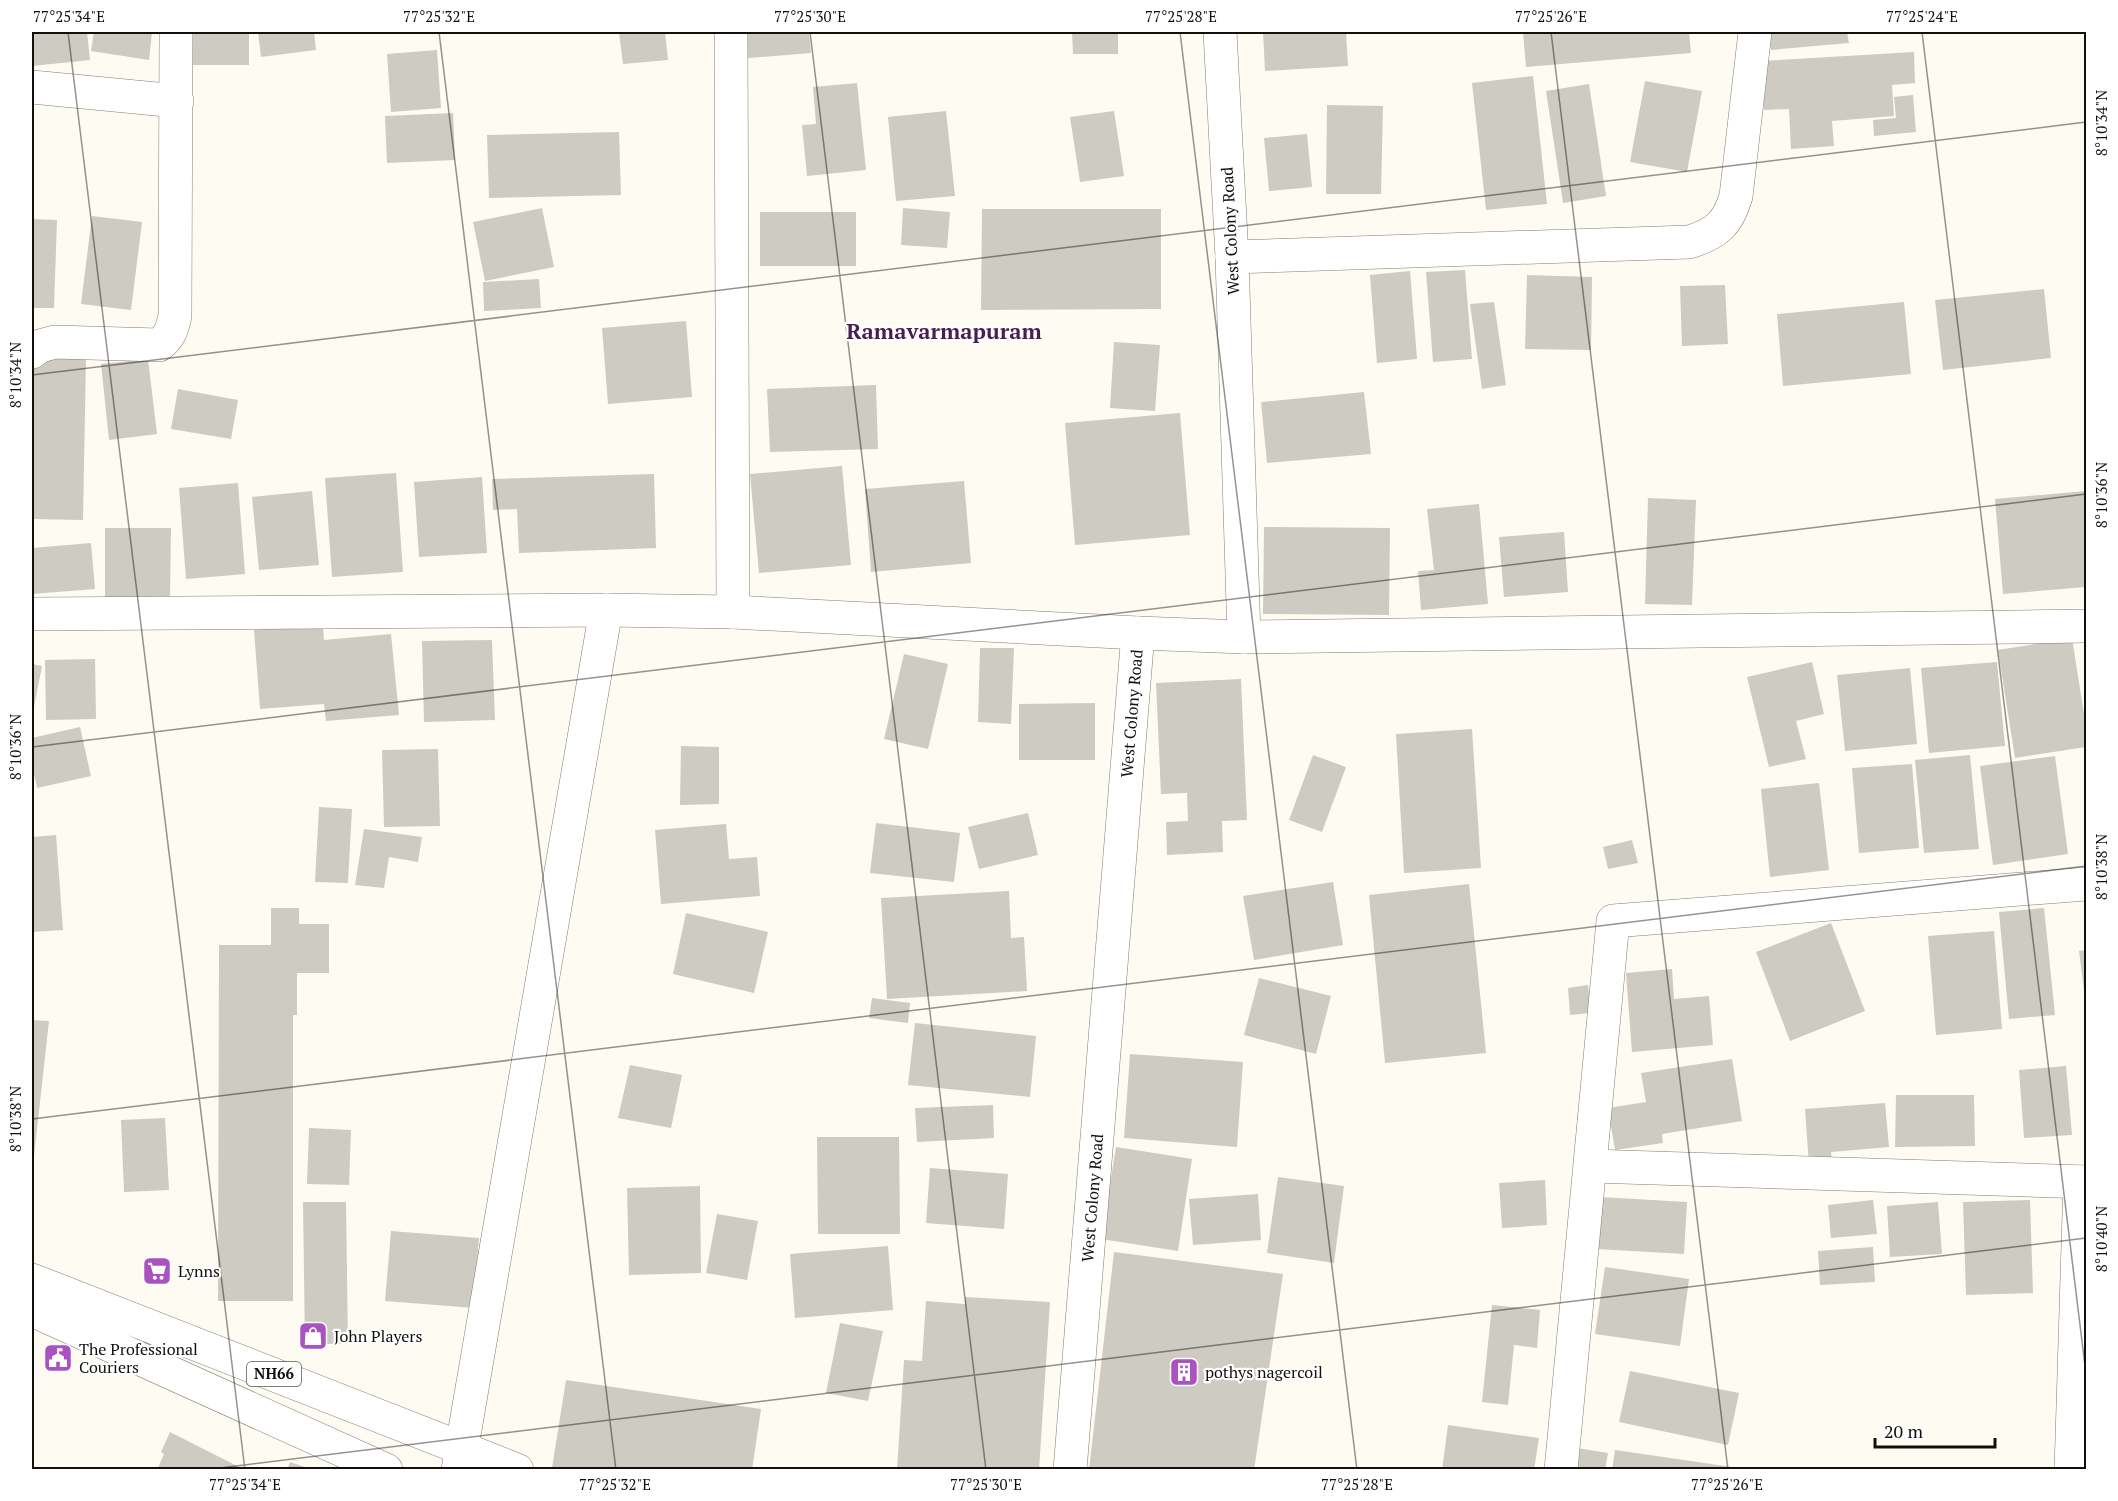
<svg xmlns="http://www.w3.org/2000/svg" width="2118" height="1501" font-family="'PT Serif',serif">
<rect width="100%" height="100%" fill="#fefcf2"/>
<!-- building -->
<path fill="#cdcbc2" d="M32 32H87L90 60 32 66Z
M94 32H152L149 60 91 51Z
M186 32H249V65H185Z
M258 32H314L316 50 261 57Z
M619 32H665L668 60 623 64Z
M745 32H809L811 53 748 58Z
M1072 32H1118V54H1073Z
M1263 32H1346L1348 66 1265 71Z
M1523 32H1689L1691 53 1526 67Z
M1769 32H1847L1849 43 1771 50Z
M437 50 441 108 391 112 387 54Z
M1914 52 1915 83 1892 85 1894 116 1832 121 1834 146 1791 149 1789 109 1764 110 1761 61Z
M1533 76 1547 204 1486 210 1472 83Z
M1645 81 1702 91 1687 172 1630 162Z
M857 83 866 170 807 176 802 125 816 124 813 87Z
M1589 84 1606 196 1563 203 1546 91Z
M1913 95 1916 132 1874 136 1873 120 1896 118 1894 97Z
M1327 105 1383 106 1381 194H1326Z
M946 111 955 196 896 201 888 117Z
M1114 111 1124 176 1080 182 1070 117Z
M453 113 455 160 387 163 385 116Z
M619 132 621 195 489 198 487 135Z
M1307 134 1312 187 1269 191 1264 138Z
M542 208 554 267 485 281 473 222Z
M903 208 950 212 947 248 901 245Z
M982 209H1161V309L981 310Z
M760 212H856V266H760Z
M92 216 142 222 131 310 81 304Z
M32 219 57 220 54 308H32Z
M1465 270 1472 359 1433 362 1426 272Z
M1410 271 1417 359 1377 363 1370 275Z
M1527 275 1592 277 1591 350 1525 349Z
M539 279 541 308 484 311 483 282Z
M1725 285 1728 344 1682 346 1680 286Z
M2044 289 2051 358 1943 370 1935 300Z
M1494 302 1506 385 1482 389 1470 304Z
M1904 302 1911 374 1783 386 1777 314Z
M686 321 692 397 608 404 602 328Z
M1114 342 1160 345 1155 411 1110 408Z
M32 356 86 357 83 520 32 519Z
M148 359 157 434 109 440 101 364Z
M876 385 878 449 770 452 767 389Z
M178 389 238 400 231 439 171 429Z
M1364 392 1371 454 1267 463 1261 402Z
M1180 413 1190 535 1075 545 1065 423Z
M842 466 851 565 759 573 750 474Z
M396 473 403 572 332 577 325 478Z
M654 474 656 548 519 553 517 509 493 510 492 479Z
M482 477 487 553 419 557 414 482Z
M964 481 971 563 871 572 865 489Z
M238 483 245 574 186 579 179 488Z
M312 491 319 565 259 570 252 497Z
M2086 491V587L2003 594 1995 499Z
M1648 498 1696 500 1692 605 1645 604Z
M1479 504 1488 604 1421 610 1418 571 1434 570 1427 509Z
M1264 527 1390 528 1389 615 1263 614Z
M105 528H171L170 598 105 597Z
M1564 532 1568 592 1504 597 1499 537Z
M91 543 95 589 32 594V548Z
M323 624 324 640 391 634 399 715 326 721 324 704 260 709 254 630Z
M2072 638 2086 727V747L2015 758 1998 650Z
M492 640 495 720 424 722 422 641Z
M980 648H1014L1011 724 978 722Z
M904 654 948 664 928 749 884 739Z
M95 659 96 719 46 720 45 660Z
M1812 662 1824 714 1796 721 1806 759 1769 767 1747 677Z
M1997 662 2005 746 1929 753 1921 668Z
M32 664 42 666 33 712H32Z
M1910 668 1917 744 1845 751 1837 675Z
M1241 679 1247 820 1222 821 1223 852 1167 855 1166 822 1188 821 1187 793 1161 794 1156 683Z
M1095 703V760H1019V704Z
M80 727 91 776 37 788 32 765V738Z
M1472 729 1481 868 1404 873 1396 734Z
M681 746 719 747V804L680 805Z
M438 749 440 826 384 827 382 750Z
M1313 755 1346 767 1322 832 1289 820Z
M1970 755 1979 849 1924 853 1915 760Z
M2055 756 2068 854 1993 865 1980 766Z
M1912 764 1919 848 1859 853 1852 768Z
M1819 783 1829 870 1770 877 1761 789Z
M319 807 352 809 348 883 315 882Z
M1028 813 1038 855 979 869 968 827Z
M876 823 960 833 954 882 870 873Z
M726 824 729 859 757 857 760 896 661 904 655 830Z
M364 829 422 837 418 862 389 857 384 888 355 885Z
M56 835 63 930 32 932V837Z
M1632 840 1638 863 1608 869 1603 847Z
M1333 882 1343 945 1254 960 1243 896Z
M1469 884 1486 1053 1385 1063 1369 895Z
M1009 891 1011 938 1024 937 1027 991 887 999 881 898Z
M271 908H299V924H329V973H297V1015H293V1301H218L219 945H271Z
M2044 908 2055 1015 2009 1019 1999 912Z
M686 913 768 932 754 993 673 974Z
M1831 923 1865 1011 1790 1041 1756 952Z
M1994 931 2002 1029 1936 1035 1928 936Z
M2086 950V999H2085L2079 951Z
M1672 969 1674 999 1709 996 1713 1045 1632 1052 1626 973Z
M1259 978 1331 996 1316 1054 1244 1035Z
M1588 985 1591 1013 1570 1015 1568 988Z
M872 998 910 1003 908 1023 869 1018Z
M32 1020 49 1021 34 1156 32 1155Z
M915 1023 1036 1036 1030 1097 908 1085Z
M1130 1054 1243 1062 1237 1147 1124 1138Z
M1732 1059 1742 1121 1662 1134 1663 1143 1615 1150 1608 1108 1646 1102 1641 1073Z
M630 1065 682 1075 671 1128 618 1118Z
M2066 1066 2072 1135 2024 1138 2019 1070Z
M1896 1095H1974L1975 1146 1895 1147Z
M1885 1103 1889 1147 1831 1152 1832 1163 1809 1165 1805 1109Z
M993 1105 994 1138 917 1142 915 1108Z
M165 1118 169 1190 124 1192 121 1120Z
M309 1128 351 1130 349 1185 307 1184Z
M817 1137H899L900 1234H818Z
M1116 1147 1192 1159 1178 1251 1101 1239Z
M930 1168 1008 1174 1004 1229 926 1223Z
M1278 1177 1344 1186 1334 1263 1267 1253Z
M1545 1180 1547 1225 1502 1228 1499 1183Z
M700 1186 701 1273 629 1275 627 1188Z
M1258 1194 1261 1240 1193 1245 1189 1199Z
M1600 1197 1687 1202 1684 1254 1597 1249Z
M1873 1200 1877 1234 1831 1238 1828 1205Z
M2030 1200 2033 1293 1966 1295 1963 1202Z
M303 1202H346L348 1344H305Z
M1938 1202 1942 1254 1890 1257 1887 1206Z
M717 1214 758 1221 747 1280 706 1273Z
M391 1231 479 1238 474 1308 385 1301Z
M888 1246 893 1310 795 1318 790 1254Z
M1873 1247 1875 1282 1820 1285 1818 1251Z
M1114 1252 1283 1274 1254 1470H1089Z
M1605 1267 1689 1279 1680 1346 1595 1334Z
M965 1297 1050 1302 1039 1470H897L904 1360 922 1361 926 1301 965 1304Z
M1492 1305 1540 1310 1537 1348 1514 1345 1508 1405 1482 1402Z
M840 1323 883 1331 868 1401 826 1393Z
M1630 1371 1739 1393 1728 1445 1619 1422Z
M566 1380 761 1409 752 1470 552 1468Z
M1448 1425 1539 1438 1534 1470H1442Z
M170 1432 245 1470H157L164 1454 161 1452Z
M1577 1448 1608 1453 1605 1470H1574Z
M1615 1450 1732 1467V1470H1612Z
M290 1462 311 1469V1470H287Z"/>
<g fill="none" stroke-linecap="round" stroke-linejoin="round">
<!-- minor casing -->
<g stroke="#7f7e75" stroke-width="34">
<g id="minor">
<path d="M731 32 733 612"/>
<path d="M32 87 177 101"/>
<path d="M1232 257 1689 242C1716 234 1728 224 1736 196L1755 32"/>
<path d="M32 352 40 346 55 342 159 345C170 337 172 329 175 316L176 32"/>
<path d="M32 614 606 610 733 612 1138 633"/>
<path d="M1244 637 2086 626"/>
<path d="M1591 1166 2086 1182"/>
<path d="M458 1470 606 610"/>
<path id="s1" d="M1070 1470 1138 633 1244 637 1232 257 1220 32"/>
<path d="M1561 1470 1613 921 2086 884"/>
<path d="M2071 1470 2080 1182"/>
</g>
</g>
<!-- trunk casing -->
<g stroke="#7f7e75" stroke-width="34">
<path id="trunk" d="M32 1280 517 1470
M32 1310 386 1470"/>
</g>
<!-- minor -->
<use href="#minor" stroke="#fff" stroke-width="33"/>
<!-- trunk -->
<use href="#trunk" stroke="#fff" stroke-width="33"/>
</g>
<!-- ticks -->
<path fill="none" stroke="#11100d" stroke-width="1.5" stroke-opacity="0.45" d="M68 32 245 1470M439 32 616 1470M810 32 986 1470M1180 32 1357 1470M1551 32 1728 1470M1922 32 2086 1374M32 375 2086 122M32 747 2086 494M32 1119 2086 866M204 1470 2086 1238"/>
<!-- icons -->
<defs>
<g id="supermarket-square" transform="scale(1.5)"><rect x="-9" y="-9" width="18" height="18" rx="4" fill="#a952c0" stroke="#fff"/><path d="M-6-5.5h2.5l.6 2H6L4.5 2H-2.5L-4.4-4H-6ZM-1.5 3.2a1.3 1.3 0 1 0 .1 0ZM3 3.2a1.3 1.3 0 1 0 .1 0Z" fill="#fff"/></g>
<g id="shop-square" transform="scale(1.5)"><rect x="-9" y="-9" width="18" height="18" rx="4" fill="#a952c0" stroke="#fff"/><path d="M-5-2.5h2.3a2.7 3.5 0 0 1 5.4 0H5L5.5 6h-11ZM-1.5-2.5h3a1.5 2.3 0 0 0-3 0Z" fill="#fff"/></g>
<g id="civic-square" transform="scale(1.5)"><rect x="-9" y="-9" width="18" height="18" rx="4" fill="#a952c0" stroke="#fff"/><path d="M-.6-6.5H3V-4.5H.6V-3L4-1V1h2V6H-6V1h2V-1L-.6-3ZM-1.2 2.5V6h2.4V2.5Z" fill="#fff"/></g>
<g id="building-square" transform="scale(1.5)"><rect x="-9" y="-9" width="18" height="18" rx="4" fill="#a952c0" stroke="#fff"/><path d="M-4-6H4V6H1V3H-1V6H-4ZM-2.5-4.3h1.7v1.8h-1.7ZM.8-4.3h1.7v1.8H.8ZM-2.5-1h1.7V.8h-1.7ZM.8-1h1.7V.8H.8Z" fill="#fff"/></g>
</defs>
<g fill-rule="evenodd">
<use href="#supermarket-square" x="157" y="1271"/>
<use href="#shop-square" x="313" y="1336"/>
<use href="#civic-square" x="58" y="1358"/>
<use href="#building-square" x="1184" y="1372"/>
</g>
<g text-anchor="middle" stroke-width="4.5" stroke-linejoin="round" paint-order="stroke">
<!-- shield labels -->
<rect fill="#fff" stroke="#585856" stroke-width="1.5" x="247" y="1362" width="54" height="24" rx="4.5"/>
<g font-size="15" font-weight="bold" fill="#11100d">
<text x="274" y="1379">NH66</text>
</g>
<!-- street labels -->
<g font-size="16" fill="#11100d" stroke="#fff">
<text transform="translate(1230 231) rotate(-93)" y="6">West Colony Road</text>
<text dy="6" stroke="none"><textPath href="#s1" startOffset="759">West Colony Road</textPath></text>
<text dy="6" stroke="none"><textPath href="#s1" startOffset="273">West Colony Road</textPath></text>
</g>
<!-- poi labels -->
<g font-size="16" fill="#11100d" stroke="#fff" text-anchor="start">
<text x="178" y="1277">Lynns</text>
<text x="334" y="1342">John Players</text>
<text x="79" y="1355">The Professional<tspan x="79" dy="18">Couriers</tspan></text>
<text x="1205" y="1378">pothys nagercoil</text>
</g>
<!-- district labels -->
<g font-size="22" font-weight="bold" fill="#471d52" stroke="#fff">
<text x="944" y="339">Ramavarmapuram</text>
</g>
</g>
<!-- border -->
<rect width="2118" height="1501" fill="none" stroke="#ffffff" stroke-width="66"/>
<!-- scale -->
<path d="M1875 1438v9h120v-9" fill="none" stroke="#11100d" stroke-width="3"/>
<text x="1884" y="1438" font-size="18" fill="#11100d" stroke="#ffffff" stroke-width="4.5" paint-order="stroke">20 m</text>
<rect x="33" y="33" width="2052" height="1435" fill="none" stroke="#11100d" stroke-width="2"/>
<g font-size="15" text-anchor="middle" fill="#11100d">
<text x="69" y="22">77°25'34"E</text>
<text x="439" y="22">77°25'32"E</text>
<text x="810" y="22">77°25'30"E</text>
<text x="1181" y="22">77°25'28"E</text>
<text x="1551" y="22">77°25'26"E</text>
<text x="1922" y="22">77°25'24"E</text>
<text transform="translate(2102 123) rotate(-90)" y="5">8°10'34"N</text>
<text transform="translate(16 375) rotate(-90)" y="5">8°10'34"N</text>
<text transform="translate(2102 495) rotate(-90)" y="5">8°10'36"N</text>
<text transform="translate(16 747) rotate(-90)" y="5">8°10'36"N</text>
<text transform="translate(2102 867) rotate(-90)" y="5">8°10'38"N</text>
<text transform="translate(16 1119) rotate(-90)" y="5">8°10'38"N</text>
<text transform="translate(2102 1239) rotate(-90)" y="5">8°10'40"N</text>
<text x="245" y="1490">77°25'34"E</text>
<text x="615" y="1490">77°25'32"E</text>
<text x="986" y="1490">77°25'30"E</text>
<text x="1357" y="1490">77°25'28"E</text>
<text x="1727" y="1490">77°25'26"E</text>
</g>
</svg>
